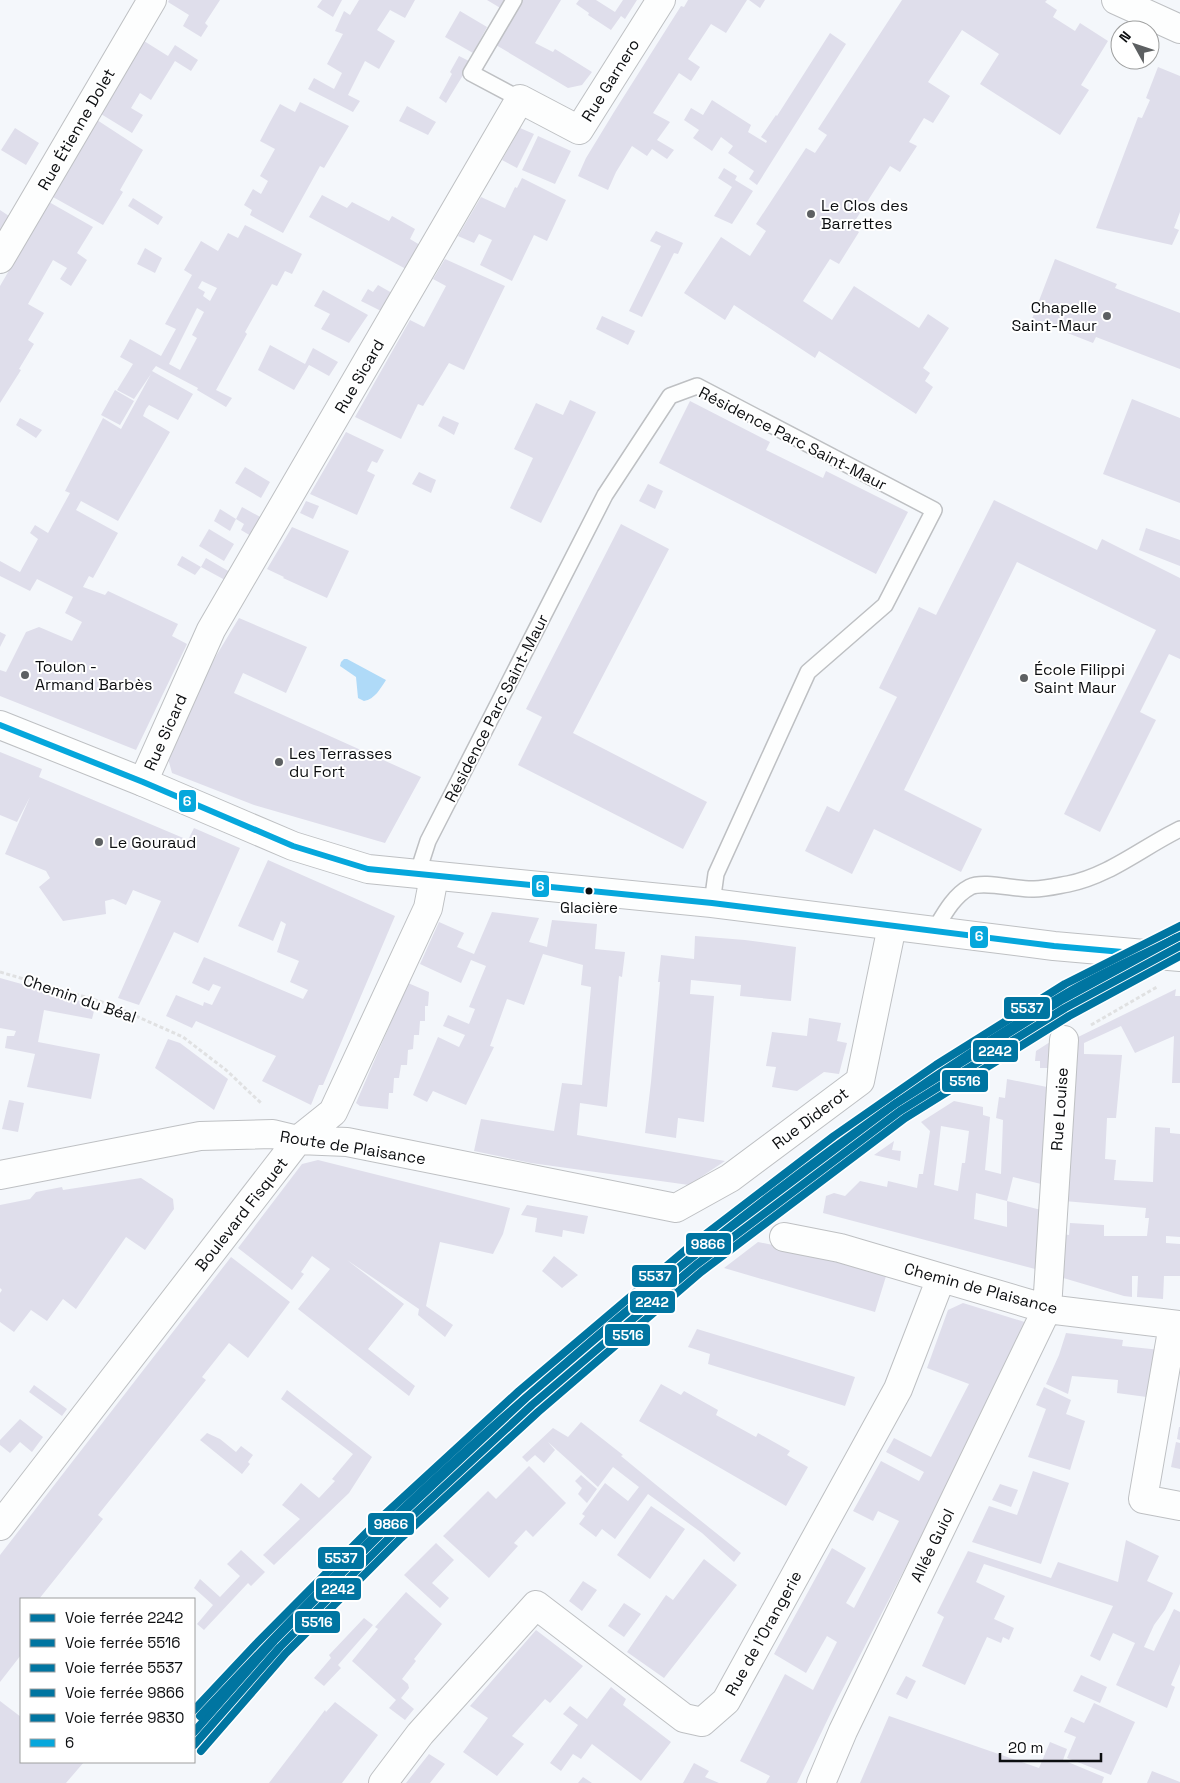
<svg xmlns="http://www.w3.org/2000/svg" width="1180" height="1783" font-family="'Space Grotesk',sans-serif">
<rect width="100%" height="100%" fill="#f4f7fb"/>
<!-- water -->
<path fill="#afdaf8" d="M344 659H347L386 680C380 689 375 699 364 701L358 698 356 677 340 666 341 662Z"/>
<!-- building -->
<path fill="#dfdeeb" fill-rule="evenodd" d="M169 0H220L205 23 208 26 201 37 183 26 189 15 168 2Z
M322 0H342L333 17 317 7Z
M359 0H415L405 18 390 10 377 30 395 41 379 69 365 61 348 95 360 101 353 112 308 89 314 78 334 89 342 73 327 64 343 34 335 31 344 11 350 15Z
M487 0H507L502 9Z
M523 0H561L535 43 553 52 555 49 592 72 582 85 568 88 496 45Z
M579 0H596L615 12 623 0H637L625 19 621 16 611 30 588 15 589 13 576 4Z
M688 0H747L726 33 711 24 688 59 700 67 691 81 679 73 653 113 670 122 657 140 674 150 667 159 652 149 647 156 632 146 616 172 608 190 578 176 586 158 614 112 681 6 684 7Z
M749 0H765L760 8Z
M902 0H1047L1045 2 1057 10 1053 17 1075 31 1080 23 1108 41 1081 85 1089 90 1060 135 980 84 999 54 962 30 928 82 950 96 933 123 924 118 909 142 917 146 900 172 890 166 851 227 859 232 839 264 830 259 803 301 832 320 854 286 919 328 928 314 949 328 923 368 930 373 925 381 933 387 916 414 819 351 815 358 734 305 725 320 684 293 721 237 750 256 766 231 756 224 806 148 815 153 827 135 818 129Z
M460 11 487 27 473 53 445 37Z
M830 33 846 44 757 185 749 179 754 171 728 153 733 146 721 137 712 151 693 138 699 130 684 120 691 108 703 115 712 100 751 125 748 132 766 143 767 141 761 137 776 115 777 116Z
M144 41 168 56 175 45 198 60 191 71 175 61 151 100 140 93 131 108 143 115 132 133 101 114Z
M459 56 471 62 446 103 439 98 452 74 450 72Z
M1158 67 1180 76V212L1174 228 1179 230 1172 245 1096 228 1138 117 1142 118 1150 100 1146 98Z
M300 102 349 126 324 168 320 166 283 233 250 215 252 210 244 205 253 189 261 194 268 181 260 176 275 149 260 141 270 122 280 104 295 112Z
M407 106 436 122 428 135 399 121Z
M97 120 143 150 120 190 123 192 103 225 53 197Z
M15 128 39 143 26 165 1 150Z
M520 128 534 134 517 168 502 160Z
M538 136 571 151 555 184 522 170Z
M724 168 737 176 735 180 753 191 732 224 714 216 732 187 718 178Z
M522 178 566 200 547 241 534 235 512 281 480 265 492 240 479 234 474 243 458 236 481 197 505 208 515 187 517 188Z
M322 195 347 208 352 202 389 221 392 216 415 229 410 239 420 245 406 269 309 217Z
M133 198 163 217 158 225 128 206Z
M49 202 93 227 77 253 87 260 71 286 60 279 67 268 53 260 28 304 44 313 28 340 34 344 19 369 21 370 0 403V286Z
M0 210 9 216 0 231Z
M245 225 302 254 292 274 285 271 277 286 272 284 245 332 247 334 216 390 232 398 226 407 197 390 198 388 156 366 152 371 193 394 178 420 149 405 146 409 143 416 170 432 118 521 81 501 76 510 118 533 93 578 89 576 83 587 105 595 108 591 178 624 172 636 187 644 136 750 0 696V670L6 672 26 632 39 627 72 641 82 622 65 613 73 597 37 579 30 591 0 576V561L20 572 38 539 30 533 35 525 48 533 70 493 65 491 103 418 121 429 151 374 134 399 117 390 133 364 120 357 130 339 161 356 176 329 165 324 192 275 184 270 201 241 218 251 228 233 238 238ZM202 281 217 288 210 301 203 296 205 292 198 288ZM197 308 204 312 192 335 197 338 180 370 169 364Z
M656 231 683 243 678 254 674 253 642 317 629 311 661 246 650 241Z
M145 248 162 258 155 273 137 264Z
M445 259 505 286 464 370 449 363 423 406 418 404 401 439 355 417 410 320 424 327 446 286 433 279Z
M1055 259 1117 284 1115 288 1180 313V369L1096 337 1093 343 1032 319Z
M378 285 392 293 381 311 361 301 368 289 373 292Z
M323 290 368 315 349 343 321 329 330 314 314 306Z
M602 316 635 331 628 345 596 329Z
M270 345 305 364 313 348 338 362 329 376 309 365 294 390 258 370Z
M115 390 134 401 120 425 101 415Z
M1132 399 1180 418V503L1103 474Z
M570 400 596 412 541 523 510 508 533 458 514 449 536 403 563 415Z
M690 401 770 442 766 450 823 478 826 471 908 512 876 574 659 463Z
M443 416 459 423 454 435 438 426Z
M20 418 42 430 36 438 16 425Z
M346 432 384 450 377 463 372 461 367 471 375 475 357 515 310 494Z
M245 467 270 482 261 498 235 483Z
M419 472 436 480 431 493 412 484Z
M648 484 663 491 655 509 639 501Z
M994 500 1097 550 1102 539 1180 578V659L1169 654 1140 712 1156 720 1100 832 1064 814 1156 630 1017 562 904 790 982 829 961 872 874 829 852 874 805 851 827 806 839 812 897 697 879 688 919 607 936 615Z
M306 501 319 506 313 519 300 513Z
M242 507 262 518 251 536 241 530 244 524 236 519 230 531 214 521 220 509 236 519Z
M621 524 669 549 573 733 707 802 683 849 518 765 542 717 526 709Z
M292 527 349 551 327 598 283 578 284 577 267 569Z
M1146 528 1180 540V566L1139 550Z
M209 529 234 544 224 561 199 546Z
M182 556 201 567 195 575 177 565Z
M206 558 230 572 225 580 201 567Z
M239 618 307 647 286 693 243 673 234 693 421 777 385 843 254 805 172 773 166 751 216 656Z
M0 632 6 635 0 647Z
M0 752 42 769 39 777 188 840 194 828 240 848 198 943 174 932 139 1005 118 998 161 901 133 890 126 905 113 899 105 901 106 914 63 921 39 887 50 878 46 871 5 854 30 797 17 822 0 815Z
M268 860 395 916 323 1085H319L311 1105 262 1081 276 1056 196 1021 192 1028 166 1016 176 995 203 1006 204 1002 212 1005 221 987 213 984 209 991 192 983 204 957 303 999 308 990 290 982 299 961 277 952 286 924 281 921 273 941 238 926Z
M492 912 539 918 529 942 547 947 552 920 597 924 595 949 625 952 622 977 619 976 607 1107 580 1103 577 1135 725 1161 689 1185 531 1163 474 1151 481 1119 554 1131 562 1083 582 1085 591 987 581 985 583 965 543 954 524 1005 507 999 490 1046 494 1047 466 1105 433 1091 427 1102 413 1095 438 1037 459 1047 465 1035 443 1026 448 1015 469 1024 475 1009 469 1007 486 966 471 960 461 983 420 964 439 922 464 933 457 947 474 954Z
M695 936 745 940 796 947 791 1001 740 996 741 985 691 980 690 994 714 996 704 1122 678 1118 676 1138 645 1133 651 1082 660 982H658L661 955 694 959Z
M0 978 72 998 95 1007 92 1019 44 1010 38 1042 100 1054 91 1099 27 1087 35 1054 5 1048 7 1036H14L16 1031 0 1028Z
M408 983 429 992 428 1006H425V1021H420L419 1035H414L413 1049 408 1050 407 1065H401L399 1078H394L393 1093H389L388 1109 360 1106 356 1103Z
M1176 989 1175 996H1180V1083H1172L1174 1036 1135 1053 1121 1026 1084 1043V1054L1122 1055 1116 1118H1107L1105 1159 1116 1160 1114 1180 1153 1182 1155 1127 1170 1128V1133L1180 1134V1237L1166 1236V1243L1180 1244V1276H1164L1163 1299 1137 1297 1138 1276H1132V1297L1124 1296 1060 1277 1062 1234 1069 1235 1070 1223 1104 1225V1236H1147L1149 1218H1145L1146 1208 1064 1201 1074 1039Z
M809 1018 841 1023 837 1041 847 1043 839 1074 824 1072 797 1091 772 1087 776 1067 766 1066 772 1032 807 1036Z
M168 1039 180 1043 228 1079 214 1110 155 1068Z
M1050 1042 1049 1068H1040V1061H1035L1036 1051Z
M1007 1079 1047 1087 1041 1184 1013 1177 1007 1201 976 1193 974 1219 1007 1227V1201L1041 1210 1039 1270 823 1213 826 1196 834 1193 845 1196 860 1181 887 1187 888 1181 917 1188 919 1174H923L930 1131 921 1122 954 1101 983 1107V1115L990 1117 985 1170 1001 1174 1003 1120 996 1118 999 1097 1005 1098ZM941 1126 969 1131 965 1163H962L958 1191 934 1185Z
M9 1100 24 1103 18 1132 2 1129Z
M894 1141 892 1150 901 1151 900 1161 874 1155Z
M318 1160 510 1208 503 1234 493 1254 440 1242 426 1306 453 1325 445 1337 418 1315 419 1309 347 1260 404 1304 368 1349 415 1386 409 1396 298 1309 330 1269 312 1256 301 1272 304 1274 292 1290 238 1248 302 1164Z
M141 1178 173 1199 174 1209 145 1250 126 1237 76 1309 63 1299 47 1321 31 1310 14 1332 0 1322V1293L2 1290 0 1288V1205L30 1199 36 1192 62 1187 63 1190Z
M527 1205 588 1216 584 1234 563 1230 562 1237 535 1232 537 1218 521 1215Z
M758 1242 798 1250 887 1273 875 1312 724 1268Z
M554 1256 578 1275 562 1288 542 1271Z
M231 1257 290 1302 248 1358 229 1343 202 1377 206 1380 98 1515 103 1519 39 1599H21V1655L0 1682V1555Z
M963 1303 1031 1324 837 1700 797 1783H766L770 1776 740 1761 785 1674 813 1690 837 1642 827 1636 806 1673 774 1654 832 1548 866 1568 846 1603 854 1608 899 1521 878 1511 873 1521 853 1511 881 1461 919 1481 924 1472 886 1452 894 1438 931 1457 969 1384 927 1368 948 1310Z
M697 1329 855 1377 845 1406 708 1364 710 1354 688 1347Z
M1066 1333 1123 1340 1122 1346 1161 1350 1154 1398 1117 1393 1118 1380 1072 1376 1068 1394 1046 1384 1059 1355Z
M661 1384 681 1395 684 1391 718 1410 716 1415 756 1437 758 1433 790 1451 787 1455 808 1467 786 1506 639 1421Z
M34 1385 67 1409 62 1416 29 1392Z
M1044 1387 1071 1400 1066 1414 1085 1421 1070 1470 1028 1457 1046 1409 1036 1405Z
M287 1390 372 1457 349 1493 274 1565 263 1555 300 1519 282 1505 301 1483 319 1498 335 1481 332 1479 353 1454 281 1399Z
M20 1419 43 1437 32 1452 20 1442 10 1453 0 1445V1440Z
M581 1422 623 1455 621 1456 655 1484 741 1553 734 1562 702 1533 648 1494 615 1539 602 1529 596 1537 579 1524 585 1516 582 1514 605 1483 628 1501 639 1487 613 1467 598 1487 548 1442 555 1450 544 1463 535 1455 527 1462 522 1457 553 1428 568 1437Z
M1179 1427H1180V1440L1177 1439Z
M207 1433 220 1439 236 1452 241 1446 253 1455 248 1462 250 1464 242 1474 200 1440Z
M1176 1442 1180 1443V1469L1171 1467Z
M529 1466 566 1503 533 1537 526 1530 514 1543 518 1546 489 1578 443 1536 488 1491 496 1499Z
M1033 1471 1069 1483 1041 1564 972 1542 989 1506 1017 1515Z
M581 1475 597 1489 587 1503 578 1494 582 1488 575 1481Z
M1000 1484 1018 1490 1011 1507 992 1500Z
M651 1506 685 1529 650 1579 617 1555Z
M1126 1540 1159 1556 1147 1581 1173 1593 1165 1610 1154 1625 1144 1647 1154 1651 1174 1609 1180 1612V1664L1171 1685 1175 1687 1167 1708 1116 1685 1135 1643 1113 1633 1100 1661 1090 1656 1113 1606 984 1564 976 1582 1005 1596 994 1619 1014 1628 1009 1640 1003 1637 1001 1643 987 1637 965 1685 922 1666 944 1617 937 1613 968 1551 1051 1578 1058 1562 1118 1582Z
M436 1543 454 1560 432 1583 449 1598 440 1608 404 1575Z
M241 1550 265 1572 251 1586 248 1583 204 1630 197 1624 213 1605 194 1588 200 1579 220 1597 240 1576 227 1564Z
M704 1559 737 1585 664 1678 627 1652 666 1595 673 1600Z
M583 1581 597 1590 582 1611 569 1601Z
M406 1592 442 1624 414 1659 416 1661 402 1679 408 1684 409 1688 401 1698 414 1709 405 1720 389 1708 396 1700 352 1661 378 1629 375 1627Z
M624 1603 641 1614 624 1637 608 1626Z
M364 1618 373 1625 338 1665 341 1668 324 1686 314 1678 331 1658 329 1655Z
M536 1630 583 1666 550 1703 545 1699 512 1736 524 1744 497 1776 463 1752 488 1718 470 1706Z
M1081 1675 1107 1687 1100 1703 1073 1691Z
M906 1676 916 1681 907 1699 896 1694Z
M611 1687 626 1699 623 1705 671 1742 641 1781 592 1744 581 1759 573 1754 561 1771 550 1763 578 1725 563 1714 570 1706 587 1719Z
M0 1701 21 1717V1762H84L66 1783H0Z
M335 1702 378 1735 342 1783H269L325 1710 326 1712Z
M1094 1703 1135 1722 1111 1775 1067 1758 1076 1737 1064 1732 1071 1717 1084 1723Z
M889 1716 1039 1768 1050 1742 1067 1749 1063 1760 1104 1777 1102 1783H860Z
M429 1754 445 1764 430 1783H406Z
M694 1763 709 1771 705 1777 719 1783H683Z
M1152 1771 1180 1782V1783H1147Z
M583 1777 592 1783H578Z"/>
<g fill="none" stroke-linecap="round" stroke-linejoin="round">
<!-- lane casing -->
<g stroke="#bec0c3" stroke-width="18">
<path id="lane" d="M514 0 471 73 520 99
M417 875 428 841 605 495 670 396 697 386 934 510 885 605 808 672 716 874 712 903
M934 931C943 916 953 896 970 887 984 880 1016 890 1034 889 1045 889 1057 886 1068 884 1109 876 1143 847 1180 829"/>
</g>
<!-- street casing -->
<g stroke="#bec0c3" stroke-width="30">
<path id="street" d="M0 259 152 0
M143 782 211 630 520 99 579 130 661 0
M0 1175 200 1136 273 1134 298 1140 347 1142 676 1208 730 1178 860 1081 892 926
M784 1237 840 1248 1047 1309 1180 1325
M1173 1325 1143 1499 1180 1506
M0 1526 298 1140 333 1112 428 908 434 877
M383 1783 420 1734 536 1605 684 1718 702 1722 726 1701 898 1389 941 1278
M821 1783 843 1731 1047 1309 1064 1040"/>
</g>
<!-- secondary casing -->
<g stroke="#bec0c3" stroke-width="30">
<path id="secondary" d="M1116 0 1180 29
M0 725 143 782 293 846 368 869 712 903 1054 946 1180 957"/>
</g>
<!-- path -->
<path stroke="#e0e1e2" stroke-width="3" stroke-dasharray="4 2.5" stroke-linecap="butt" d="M0 972 109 1004 183 1037 226 1070 261 1103
M1091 1025 1157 987
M754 1197 768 1209"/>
<!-- lane -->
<use href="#lane" stroke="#fdfefe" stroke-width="15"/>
<!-- street -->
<use href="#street" stroke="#fdfefe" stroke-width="28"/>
<!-- secondary -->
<use href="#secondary" stroke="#fdfefe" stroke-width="28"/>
<!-- bus-1 casing -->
<g stroke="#fff" stroke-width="10">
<path id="bus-1" d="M0 725 143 782 293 846 368 869 712 903 1054 946 1180 957"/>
</g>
<!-- bus-1 -->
<use href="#bus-1" stroke="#06a7dc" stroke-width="6"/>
<!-- rail-1 casing -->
<g stroke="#fff" stroke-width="11">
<path id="rail-1" d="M194 1745 280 1647 395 1532 532 1405 696 1265 900 1111 1065 1008 1180 946"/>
</g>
<!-- rail-2 casing -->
<g stroke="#fff" stroke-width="11">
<path id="rail-2" d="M201 1751 286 1653 401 1538 538 1412 701 1272 905 1118 1069 1016 1180 956"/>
</g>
<!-- rail-3 casing -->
<g stroke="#fff" stroke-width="11">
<path id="rail-3" d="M194 1710 256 1644 384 1515 519 1391 689 1247 834 1136 936 1065 1065 984 1180 926"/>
</g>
<!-- rail-4 casing -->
<g stroke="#fff" stroke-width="11">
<path id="rail-4" d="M194 1732 274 1641 389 1526 526 1398 690 1258 895 1104 1060 1001 1176 938"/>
</g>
<!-- rail-5 casing -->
<g stroke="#fff" stroke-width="11">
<path id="rail-5" d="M200 1716C262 1650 325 1584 390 1521 463 1451 540 1385 617 1319 759 1200 907 1087 1067 993 1103 972 1143 955 1180 936"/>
</g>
<!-- rail-1 -->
<use href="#rail-1" stroke="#0075a1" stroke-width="8"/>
<!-- rail-2 -->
<use href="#rail-2" stroke="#0075a1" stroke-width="8"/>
<!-- rail-3 -->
<use href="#rail-3" stroke="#0075a1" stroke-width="8"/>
<!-- rail-4 -->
<use href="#rail-4" stroke="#0075a1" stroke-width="8"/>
<!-- rail-5 -->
<use href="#rail-5" stroke="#0075a1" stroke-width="8"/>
</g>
<!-- markers -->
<g fill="#5d6062" stroke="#fff" stroke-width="2">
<circle cx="811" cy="214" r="5"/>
<circle cx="1107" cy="316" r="5"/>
<circle cx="25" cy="675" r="5"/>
<circle cx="1024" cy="678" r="5"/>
<circle cx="279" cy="762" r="5"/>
<circle cx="99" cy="842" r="5"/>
</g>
<circle fill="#0c0e10" stroke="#fff" stroke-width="2" cx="589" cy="891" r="4.5"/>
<g text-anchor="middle" stroke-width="4" stroke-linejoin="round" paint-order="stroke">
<!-- bus labels -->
<g font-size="15" fill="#0c0e10" stroke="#fff">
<text x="589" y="913">Glacière</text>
</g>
<!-- street labels -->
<g font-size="16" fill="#0c0e10" stroke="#fff">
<text transform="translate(610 80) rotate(-58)" y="6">Rue Garnero</text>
<text transform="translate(76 129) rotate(-60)" y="6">Rue Étienne Dolet</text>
<text transform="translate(359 376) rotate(-60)" y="6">Rue Sicard</text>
<text transform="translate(793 438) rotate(27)" y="6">Résidence Parc Saint-Maur</text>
<text transform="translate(496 708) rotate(-63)" y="6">Résidence Parc Saint-Maur</text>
<text transform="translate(165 732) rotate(-66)" y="6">Rue Sicard</text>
<text transform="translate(80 998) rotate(19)" y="6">Chemin du Béal</text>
<text transform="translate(1059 1109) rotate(-86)" y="6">Rue Louise</text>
<text transform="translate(810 1118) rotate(-37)" y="6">Rue Diderot</text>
<text transform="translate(353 1147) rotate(9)" y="6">Route de Plaisance</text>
<text transform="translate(241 1214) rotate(-52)" y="6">Boulevard Fisquet</text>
<text transform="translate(981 1288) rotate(15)" y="6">Chemin de Plaisance</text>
<text transform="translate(932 1545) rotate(-64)" y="6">Allée Guiol</text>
<text transform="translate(763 1633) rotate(-61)" y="6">Rue de l'Orangerie</text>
</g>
<!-- poi labels -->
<g font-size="16" fill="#0c0e10" stroke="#fff" text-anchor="start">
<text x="821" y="211">Le Clos des<tspan x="821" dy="18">Barrettes</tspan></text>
<text x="1097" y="313" text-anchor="end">Chapelle<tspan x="1097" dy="18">Saint-Maur</tspan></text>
<text x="35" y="672">Toulon -<tspan x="35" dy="18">Armand Barbès</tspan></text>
<text x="1034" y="675">École Filippi<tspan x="1034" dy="18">Saint Maur</tspan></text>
<text x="289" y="759">Les Terrasses<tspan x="289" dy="18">du Fort</tspan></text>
<text x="109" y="848">Le Gouraud</text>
</g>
</g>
<g stroke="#fff" stroke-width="2">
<rect x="178" y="789" width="19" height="24" rx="5" fill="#06a7dc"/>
<rect x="531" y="874" width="19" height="24" rx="5" fill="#06a7dc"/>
<rect x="969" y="925" width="20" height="24" rx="5" fill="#06a7dc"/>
<rect x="1003" y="996" width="48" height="24" rx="5" fill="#0075a1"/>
<rect x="972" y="1039" width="47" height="24" rx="5" fill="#0075a1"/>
<rect x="941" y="1069" width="48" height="24" rx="5" fill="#0075a1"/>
<rect x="685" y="1232" width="47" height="24" rx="5" fill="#0075a1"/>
<rect x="631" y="1264" width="47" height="24" rx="5" fill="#0075a1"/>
<rect x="629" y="1290" width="47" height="24" rx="5" fill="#0075a1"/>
<rect x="604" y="1323" width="47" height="24" rx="5" fill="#0075a1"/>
<rect x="367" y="1512" width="48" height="24" rx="5" fill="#0075a1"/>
<rect x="317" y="1546" width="48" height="24" rx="5" fill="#0075a1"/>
<rect x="315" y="1577" width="47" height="24" rx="5" fill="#0075a1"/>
<rect x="294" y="1610" width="47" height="24" rx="5" fill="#0075a1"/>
</g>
<g font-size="14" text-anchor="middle" font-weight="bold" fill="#fff">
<text x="187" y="806">6</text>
<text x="540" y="891">6</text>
<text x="979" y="941">6</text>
<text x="1027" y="1013">5537</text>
<text x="995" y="1056">2242</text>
<text x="965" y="1086">5516</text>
<text x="708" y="1249">9866</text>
<text x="655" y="1281">5537</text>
<text x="652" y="1307">2242</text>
<text x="628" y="1340">5516</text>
<text x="391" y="1529">9866</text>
<text x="341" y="1563">5537</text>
<text x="338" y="1594">2242</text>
<text x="317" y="1627">5516</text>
</g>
<!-- legend -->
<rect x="20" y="1598" width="175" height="165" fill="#ffffff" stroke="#9e9f9f"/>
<rect x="30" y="1614" width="25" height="8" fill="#0075a1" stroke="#9e9f9f"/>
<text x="65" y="1623" font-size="15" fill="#0c0e10">Voie ferrée 2242</text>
<rect x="30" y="1639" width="25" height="8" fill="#0075a1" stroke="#9e9f9f"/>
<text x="65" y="1648" font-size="15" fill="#0c0e10">Voie ferrée 5516</text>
<rect x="30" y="1664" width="25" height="8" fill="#0075a1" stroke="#9e9f9f"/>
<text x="65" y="1673" font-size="15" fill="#0c0e10">Voie ferrée 5537</text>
<rect x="30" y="1689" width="25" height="8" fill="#0075a1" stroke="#9e9f9f"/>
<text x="65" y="1698" font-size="15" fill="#0c0e10">Voie ferrée 9866</text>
<rect x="30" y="1714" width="25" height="8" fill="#0075a1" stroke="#9e9f9f"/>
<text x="65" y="1723" font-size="15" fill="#0c0e10">Voie ferrée 9830</text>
<rect x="30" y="1739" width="25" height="8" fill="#06a7dc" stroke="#9e9f9f"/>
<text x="65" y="1748" font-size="15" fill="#0c0e10">6</text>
<!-- north arrow -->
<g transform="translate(1135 45) rotate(310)"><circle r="24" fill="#ffffff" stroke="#9e9f9f"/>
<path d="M0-4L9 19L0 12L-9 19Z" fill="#5d6062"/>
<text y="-8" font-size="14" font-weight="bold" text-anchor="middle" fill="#0c0e10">N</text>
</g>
<!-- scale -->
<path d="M1000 1753v8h101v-8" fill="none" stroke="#0c0e10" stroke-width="2.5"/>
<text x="1008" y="1753" font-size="15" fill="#0c0e10" stroke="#ffffff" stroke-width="4" paint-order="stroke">20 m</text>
</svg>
